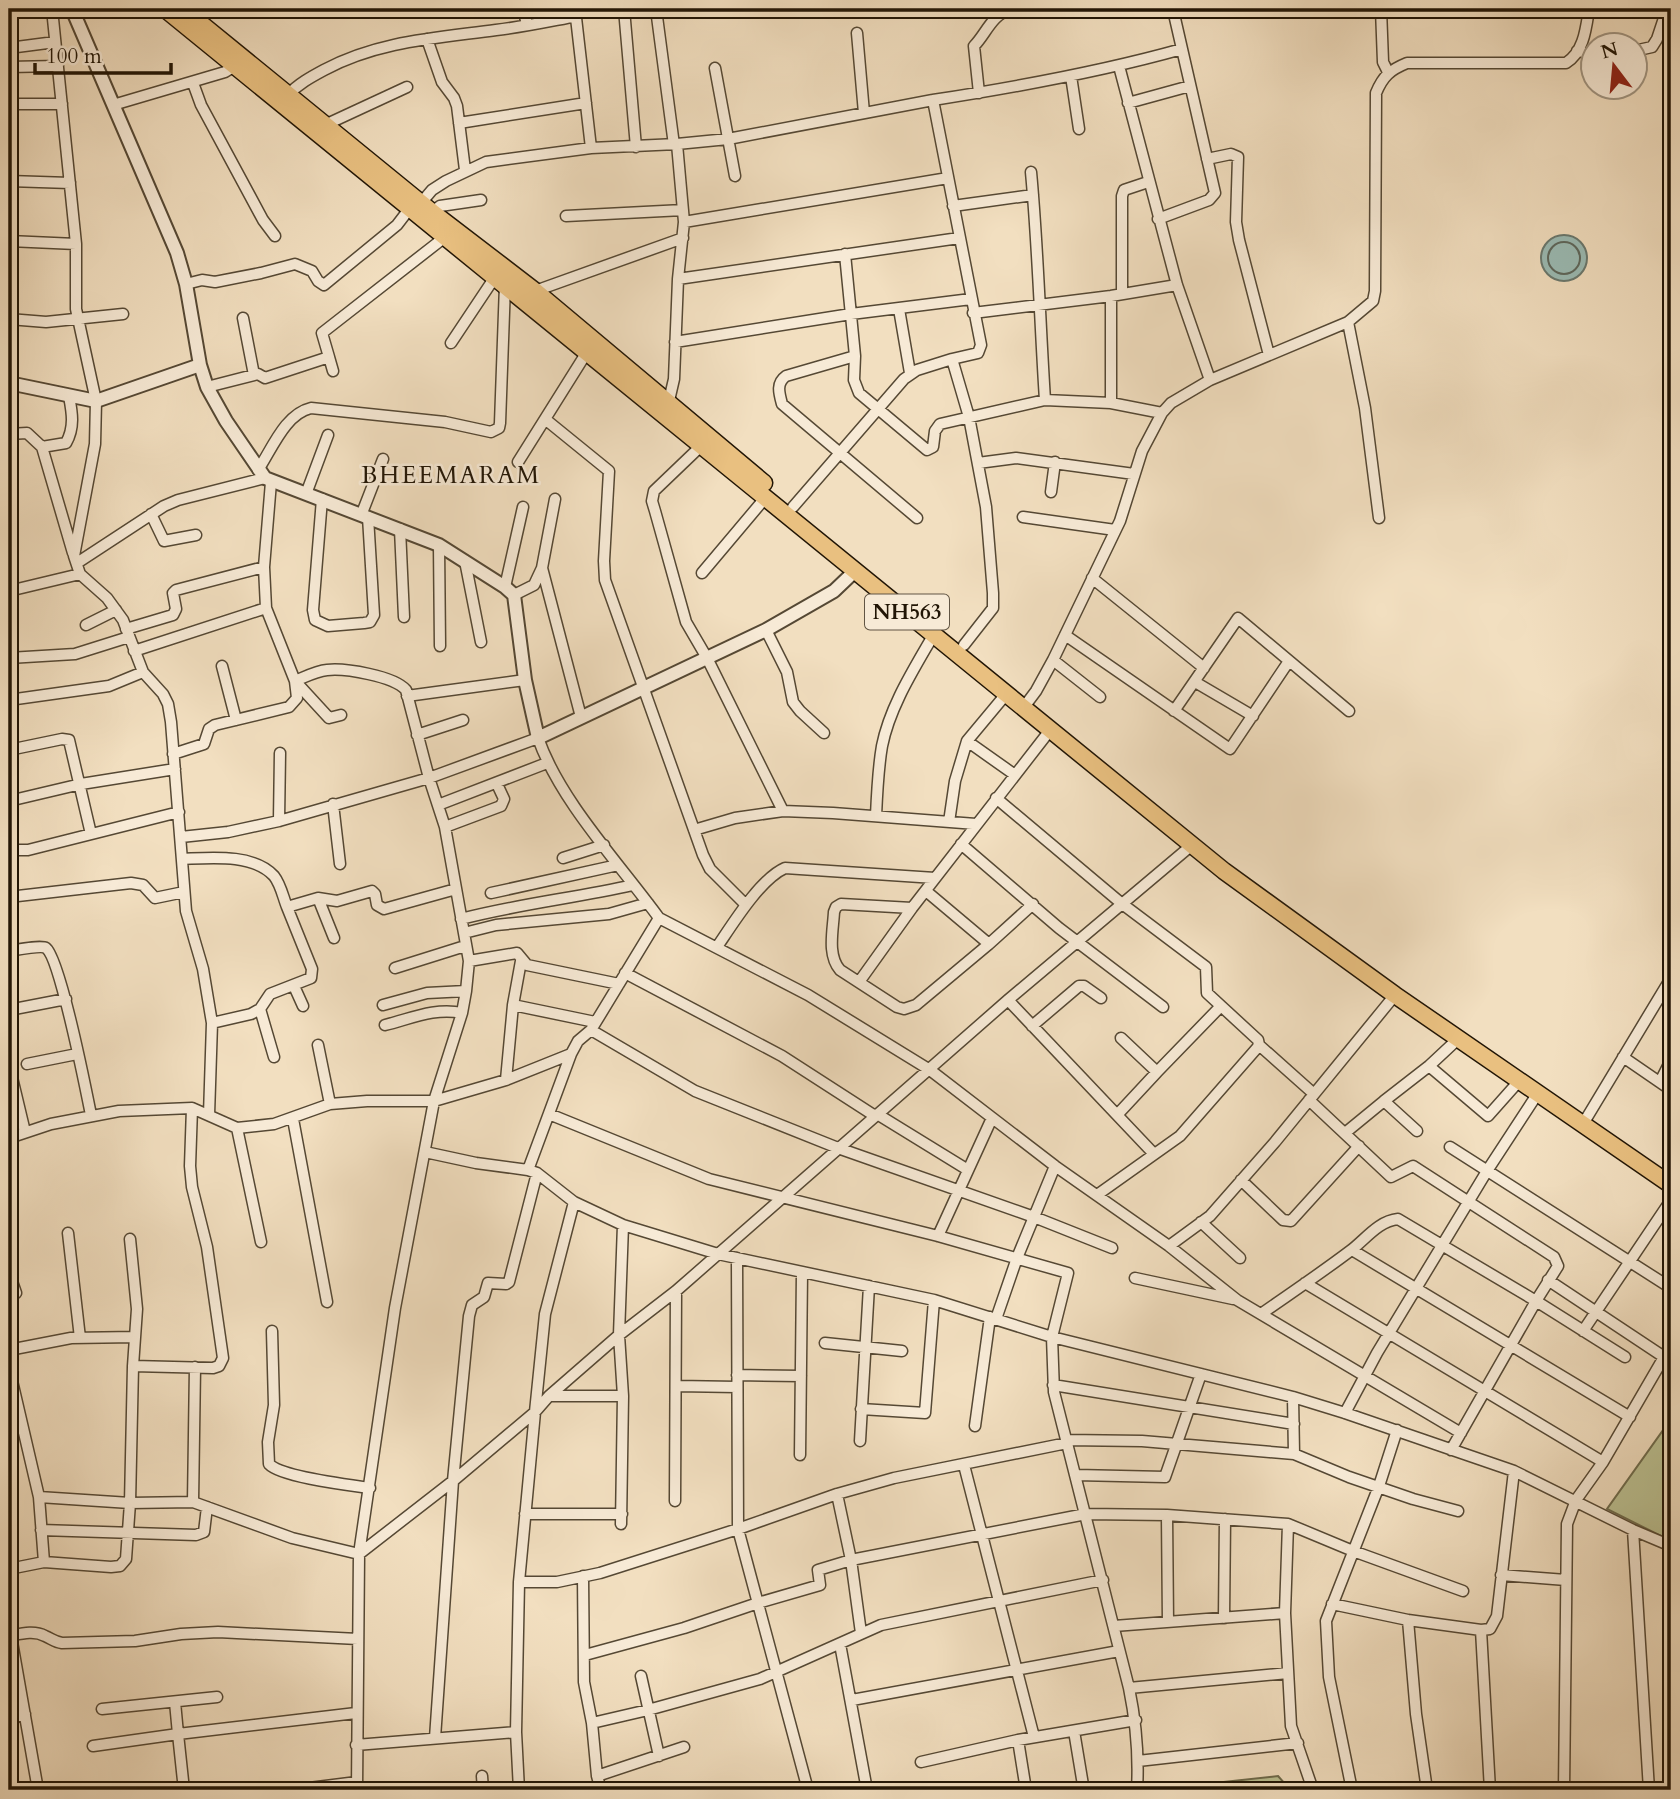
<svg xmlns="http://www.w3.org/2000/svg" width="1680" height="1799" font-family="Cardo,serif">
<rect width="100%" height="100%" fill="#f2dfc0"/>
<filter id="stains"><feTurbulence type="fractalNoise" baseFrequency=".00286" numOctaves="4"/><feColorMatrix values="0 0 0 0 .2 0 0 0 0 .09 0 0 0 0 .02 0 0 0 .5 -.17"/></filter>
<radialGradient id="worn" r=".72"><stop offset=".6" stop-color="#630" stop-opacity="0"/><stop offset="1" stop-color="#630" stop-opacity=".3"/></radialGradient>
<!-- green -->
<path fill="#bbc192" stroke="#6e6b4c" stroke-width="2" d="M1671 1419V1541L1607 1509Z
M1278 1776 1286 1785 1307 1783 1309 1790H1151Z"/>
<!-- water -->
<path fill="#9bbcb5" stroke="#6a796f" stroke-width="2" d="M1541 258a23 23 0 1 1 46 0a23 23 0 1 1-46 0Z"/>
<g fill="none" stroke-linecap="round" stroke-linejoin="round">
<!-- shore -->
<path stroke="#5e685d" stroke-width="2" d="M1548 258a16 16 0 1 1 32 0a16 16 0 1 1-32 0Z"/>
<!-- minor casing -->
<g stroke="#554834" stroke-width="13">
<path id="minor" d="M52 9 76 244V309L96 401 95 444 74 556 80 574 107 598 123 620 143 672 163 694 168 704 171 722 186 911 203 969 212 1023 209 1115
M523 9 527 24
M575 9 591 148
M624 9 636 147
M656 9 674 145
M1381 9 1383 62 1388 72
M857 33 864 113
M427 39 442 82 454 98 457 106 465 170
M9 48 55 42
M1577 51 1592 53
M1634 51 1652 47 1657 39 1667 9
M1119 66 1177 285 1210 380
M9 67 58 66
M715 68 735 176
M1071 76 1079 129
M193 83 201 105 263 220 275 236
M979 93 974 46C986 34 992 14 1010 10 1019 7 1029 12 1039 9
M288 95C298 84 311 77 324 70 378 41 437 38 496 30 523 27 550 21 577 16
M1128 103 1190 86
M9 104H62
M113 105 225 72 235 66
M459 123 586 103
M325 125 407 87
M1207 159 1231 154 1238 157 1236 222 1239 240 1269 355
M1031 172C1038 247 1040 324 1045 400
M9 181 70 183
M421 203 432 190 446 181 486 162 591 148 677 144 728 139 933 100
M953 206 1033 195
M432 212 440 206 481 200
M566 216 683 210
M1158 219 1209 200 1215 193 1174 14
M684 222 948 178
M9 241 76 244
M845 254 855 356 786 376C776 383 779 393 782 404L917 518
M678 279 959 238
M186 284 202 280 215 282 261 273 295 264 312 271 318 281 324 285 397 225 410 208
M535 291 683 238
M1122 294V196L1124 190 1148 182
M1111 296V403L1162 413
M899 309 910 373
M973 313 1111 296 1177 285
M243 318 254 375
M9 319 46 322 123 314
M1348 322 1365 408 1379 518
M675 342 851 314 971 299
M451 343 495 277
M855 356 854 380 859 393 927 450 933 447 935 431 940 424 1045 400 1111 403
M329 357 322 333 445 237
M207 387 258 374 265 378 329 357 333 371
M668 405 674 379 678 279 684 222 677 144
M545 419 609 471 604 561 605 580 703 855 710 869 746 905
M9 434 27 433 42 447 73 553
M701 446 654 491 652 501 655 511 686 622 707 658 783 811
M42 447 66 443C75 427 72 412 69 396
M518 462 587 352
M978 463 1016 458 1134 474
M258 470C272 449 285 414 311 408L445 422 491 432 499 428 500 423 505 285
M271 482 264 567 266 608 295 681C305 677 316 671 327 670 345 668 394 676 406 690L429 778 445 827 469 961 466 991 462 1013 434 1101 395 1308 359 1554 357 1790
M1051 492 1055 462
M306 494 328 435
M322 499 313 610 315 620 328 626 364 623 370 622 374 615 368 517
M793 507 904 379 917 370 952 359
M362 513 383 459
M151 514 164 541 196 535
M1023 517 1115 530
M400 529 404 617
M439 545 440 646
M465 561 481 642
M77 563 164 506 178 500 265 478
M542 568 581 717
M702 573 766 497
M1092 578 1204 668
M505 587 523 507
M9 591 80 574
M514 595 534 585 542 568 555 499
M86 625 116 610
M126 629 173 615 176 609 173 593 176 590 264 567
M766 630 787 672 793 702 800 711 824 733
M1065 635 1230 749 1289 661
M964 645 993 608V593L986 507 969 417 952 359 978 353 981 345 933 100C1017 87 1100 72 1182 49
M134 651 266 608
M9 658 75 654 129 637
M1053 660 1100 697
M222 666 236 720
M295 681 329 718 341 715
M1195 682 1253 716
M1007 693 967 741 1015 775
M407 696 525 680
M9 700 109 686 143 672
M1024 707 1036 691 1053 660 1120 521 1142 451 1162 413 1171 403 1210 380 1348 322 1373 301 1375 291 1376 93C1383 76 1390 70 1407 63H1566C1584 52 1586 28 1589 9
M1174 711 1238 618 1349 711
M417 735 463 720
M9 750 62 739 69 740 91 834
M173 754 204 744 209 729 215 725 289 707 297 698 295 681
M996 798 1121 903 1206 967 1207 993 1258 1040 1259 1045 1257 1048 1180 1136 1097 1195
M9 801 81 784 175 769
M333 804 340 864
M438 805 547 763
M876 816C877 793 878 769 882 746 890 706 914 669 934 634
M279 821 280 753
M949 822 955 781 967 741
M445 827 501 806 504 799 497 784
M694 830 735 818 783 811 833 813 976 824
M181 837 228 832 279 821 429 778 538 738C560 801 619 863 659 918
M961 844 1059 928 1163 1007
M9 850H28L179 812
M563 858 604 845
M182 859C209 858 253 853 274 876 281 885 283 897 287 907L318 898 334 938
M926 891 989 944 1033 904
M491 893 618 865
M9 897 131 883 143 885 155 898 184 892
M318 898 337 901 372 891 375 894 377 905 384 909 456 889
M912 908 841 904 836 907 834 912C833 931 827 955 840 970L897 1007 904 1009 916 1005 989 944
M461 919C518 904 576 898 633 885
M464 933 496 925 609 914 648 903
M717 947C732 925 760 879 785 868L935 878
M9 951C16 950 41 945 46 948 60 958 86 1090 91 1115
M469 961 517 953 527 965 619 984
M395 968 465 946
M625 973 782 1056 875 1116
M859 982 912 908 1051 729
M294 986 303 1006
M1008 1000 1154 1154
M383 1005 427 993 466 991
M513 1005 521 961
M260 1009 274 1057
M9 1010 66 999
M212 1023 251 1014 260 1009 270 994 311 978 312 969 287 907
M385 1025C410 1019 435 1007 462 1013
M1032 1026 1079 986H1084L1101 998
M591 1030 695 1091 838 1148 1034 1217 1112 1248
M1121 1038 1157 1072 1221 1006
M318 1045 330 1104
M1259 1045 1314 1094
M1623 1057 1671 1090
M27 1064 77 1054
M9 1065 25 1132
M1429 1066 1488 1116 1520 1080
M506 1080 513 1005 595 1022
M1660 1082 1671 1060
M1309 1100 1391 1177 1413 1166 1554 1257 1558 1266 1536 1301 1625 1357
M549 1114 709 1179 938 1236 1068 1273 1052 1337 1054 1392 1129 1688C1136 1722 1139 1755 1137 1790
M877 1114 968 1170
M1117 1115 1157 1072
M293 1119 327 1302
M1583 1124 1671 978
M237 1128 261 1242
M1417 1131 1384 1101 1429 1066 1459 1038
M1345 1133 1384 1101
M9 1138 51 1124 119 1111 192 1108 237 1128 274 1124 330 1104 367 1101H434L506 1080 571 1054
M1450 1147 1671 1288
M425 1152 476 1163 528 1170 537 1173 574 1202 623 1225 718 1254 934 1300 1052 1337 1293 1397 1345 1413 1514 1471 1633 1530 1671 1546
M528 1170 571 1054 578 1041 591 1030 659 918 808 995 930 1070 1055 1166 1169 1246 1237 1300 1461 1433
M1241 1180 1283 1220 1291 1221 1359 1146
M1201 1222 1240 1258
M68 1233 80 1338
M938 1236 992 1118
M130 1239 137 1309 133 1366 130 1503 193 1502 292 1538 359 1554 453 1481 535 1412 549 1396 619 1335 676 1291 1008 1000 1192 845
M1169 1246 1210 1216 1275 1142 1395 995
M1352 1250 1630 1417
M737 1258 738 1529 808 1790
M9 1273 16 1293
M1135 1278 1233 1299
M1548 1280 1664 1357
M1305 1283 1603 1462
M1261 1314C1291 1293 1321 1273 1350 1251 1365 1240 1378 1221 1398 1219L1536 1301 1451 1450
M996 1319 1017 1258 1055 1166
M272 1331 274 1405 268 1442 269 1464C281 1477 349 1485 370 1488
M1583 1331 1671 1200
M825 1343 902 1351
M9 1350 71 1338 135 1337
M133 1366 213 1368 219 1366 223 1358 207 1247 192 1187 190 1166 192 1108
M9 1368 39 1497 44 1562
M737 1375 801 1376
M1053 1385 1294 1424
M677 1386 737 1387
M549 1396H623
M1293 1397 1294 1454
M861 1409 925 1413 934 1300
M1345 1413 1377 1353 1487 1171 1538 1093
M975 1426 990 1317
M1066 1440 1142 1441 1294 1454 1349 1477 1413 1499 1458 1511
M860 1441 869 1286
M800 1455 802 1272
M964 1465 1034 1737
M1076 1475 1165 1477 1201 1374
M837 1494 851 1560 861 1633
M675 1501 676 1291
M193 1502 195 1367
M525 1514H622
M1167 1515 1168 1622
M621 1524 623 1396 619 1335 623 1225
M1288 1524 1285 1613 1291 1726 1313 1790
M41 1530 196 1535 204 1532 207 1507
M1633 1530 1649 1790
M9 1569 44 1562 111 1567 120 1566 126 1559 130 1503 39 1497
M1501 1575 1566 1580
M583 1576 584 1682 592 1723 597 1776
M519 1582H557L600 1573 738 1529 837 1494 894 1478 1067 1443
M1332 1604 1408 1620 1481 1630 1490 1629 1497 1616 1514 1471
M1224 1618 1225 1519
M1408 1620 1416 1714 1427 1790
M1114 1626 1285 1613
M1481 1630 1490 1790
M9 1636C20 1634 34 1630 45 1636 52 1639 55 1642 62 1643L135 1641 181 1634 218 1632 358 1639
M11 1636 38 1790
M840 1644 867 1790
M585 1655 684 1628 758 1603 820 1585 818 1570 851 1560 1086 1514 1167 1515 1288 1524 1353 1551 1463 1591
M641 1676 659 1756
M1129 1688 1288 1673
M852 1700 1119 1651
M102 1709 217 1697
M9 1718 25 1714
M592 1723 648 1710 760 1679 881 1625 1103 1580
M1074 1731 1083 1785
M435 1738 453 1481 469 1316 472 1305 484 1297 488 1283 506 1284 509 1282 537 1173
M1018 1740 1026 1790
M356 1745 516 1732
M93 1746 178 1734 175 1702
M1138 1761 1298 1743
M921 1762 1018 1740 1136 1720
M482 1776 483 1790
M184 1790 178 1734 356 1713
M293 1790 357 1782
M519 1790 516 1732 519 1582 535 1412 545 1314 574 1202
M601 1790 597 1776 684 1747
M788 1790 807 1786
M1352 1790 1329 1677 1326 1621 1379 1486 1397 1430
M1564 1790 1567 1524 1576 1500 1603 1462 1671 1345"/>
</g>
<!-- tertiary casing -->
<g stroke="#554834" stroke-width="16">
<path id="tertiary" d="M72 9 177 253 186 284 200 365 207 387 226 421 265 478 439 545 505 587 514 595 525 680 538 738 766 630 834 591 856 570
M9 383 96 401 200 365"/>
</g>
<!-- trunk casing -->
<g stroke="#211505" stroke-width="19">
<path id="trunk" d="M165 9 1224 871 1395 995 1671 1185
M183 9 432 212 535 291 764 483"/>
</g>
<!-- minor -->
<use href="#minor" stroke="#f7ead6" stroke-width="10"/>
<!-- tertiary -->
<use href="#tertiary" stroke="#f7ead6" stroke-width="12"/>
<!-- trunk -->
<use href="#trunk" stroke="#e9c080" stroke-width="16"/>
</g>
<g text-anchor="middle" stroke-width="5" stroke-linejoin="round" paint-order="stroke">
<!-- shield labels -->
<rect fill="#f7ead6" stroke="#615544" stroke-width="2" x="865" y="594.5" width="84" height="35" rx="5"/>
<g font-size="21" font-weight="bold" fill="#211505">
<text x="907" y="619">NH563</text>
</g>
<!-- neighbourhood labels -->
<g font-size="24" letter-spacing="2" fill="#211505" stroke="#f7ead6">
<text x="451" y="483">BHEEMARAM</text>
</g>
</g>
<!-- margin -->
<rect width="1680" height="1799" fill="none" stroke="#f2dfc0" stroke-width="35"/>
<rect x="10" y="10" width="1659" height="1778" fill="none" stroke="#211505" stroke-width="3.5"/>
<rect x="18" y="18" width="1645" height="1764" fill="none" stroke="#211505" stroke-width="2"/>
<!-- north arrow -->
<g transform="translate(1614 66) rotate(344)"><circle r="33" fill="#f7ead6" stroke="#a19582" stroke-width="2"/>
<path d="M0-5L12 26L0 18L-12 26Z" fill="#8f2418"/>
<text y="-10" font-size="19" font-weight="bold" text-anchor="middle" fill="#211505">N</text>
</g>
<!-- scale -->
<path d="M35 63v10h136v-10" fill="none" stroke="#211505" stroke-width="3.5"/>
<text x="46" y="63" font-size="21" fill="#211505" stroke="#f7ead6" stroke-width="5" paint-order="stroke">100 m</text>
<rect width="100%" height="100%" filter="url(#stains)"/>
<rect width="100%" height="100%" fill="url(#worn)"/>
</svg>
